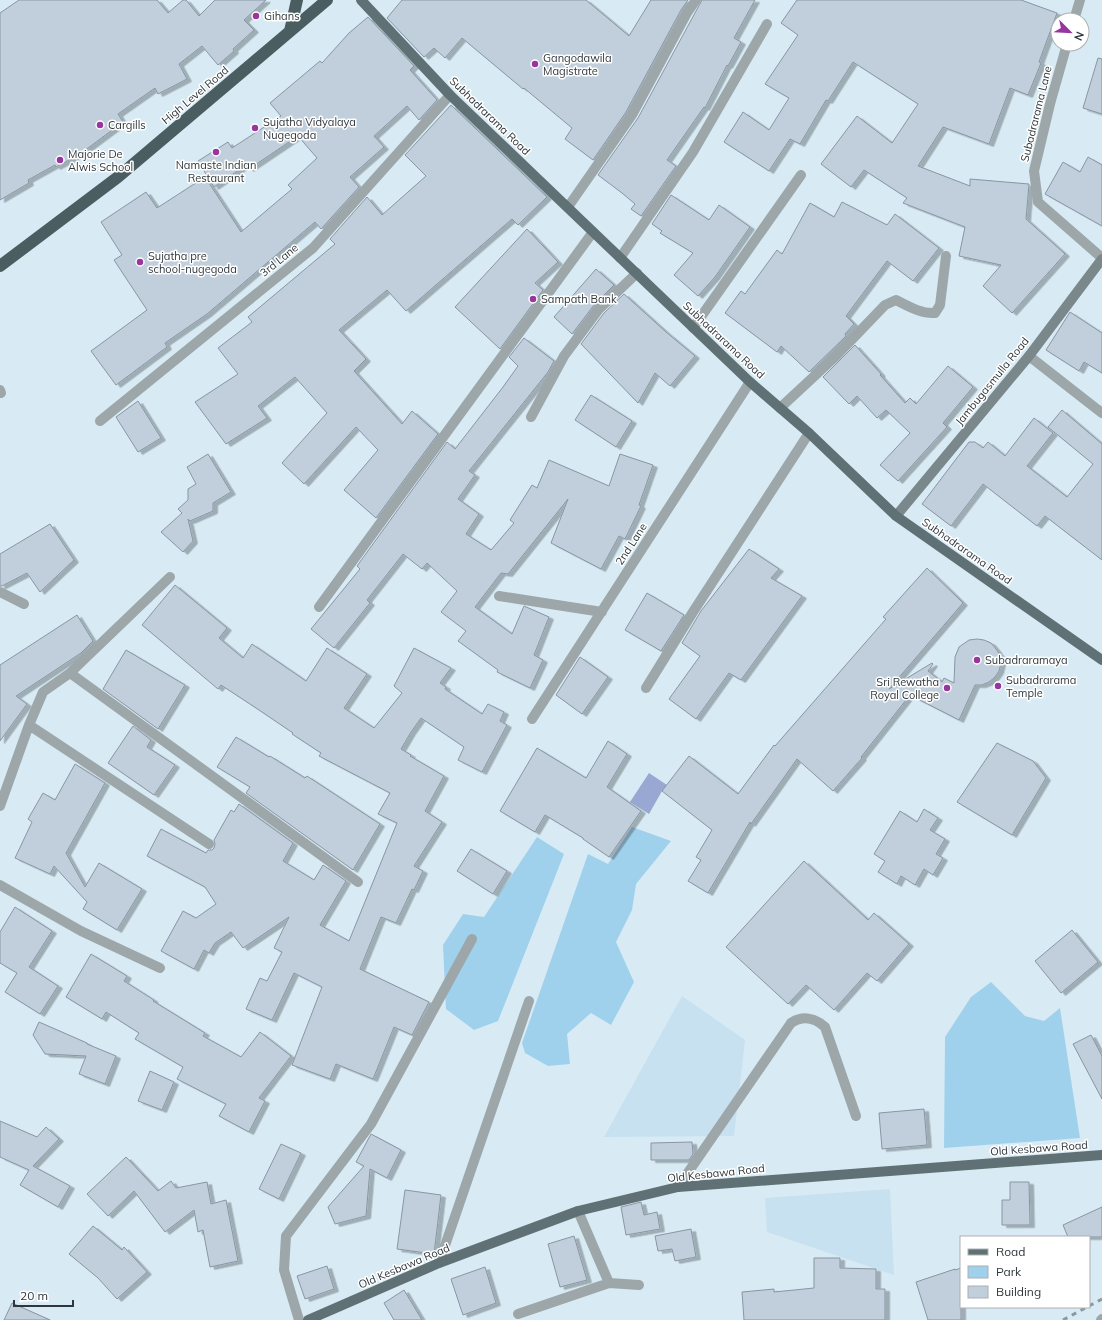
<svg xmlns="http://www.w3.org/2000/svg" width="1102" height="1320" font-family="Mulish,sans-serif">
<defs>
<filter id="shadow"><feDropShadow dx="4.5" dy="2.5" stdDeviation="0" flood-color="#0004"/></filter>
</defs>
<rect width="100%" height="100%" fill="#d8ebf5"/>
<!-- built -->
<path fill="#c7e1f0" d="M682 996 745 1040 734 1136 604 1137Z
M890 1189 894 1275 767 1232 765 1198Z"/>
<!-- green -->
<path fill="#a0d1ec" d="M632 827 671 841 636 884 632 910 616 942 634 982 611 1025 591 1013 567 1034 570 1064 548 1066 525 1053 522 1043 588 854 608 864Z
M537 837 564 854 498 1021 474 1030 446 1009 443 945 463 914 484 917Z
M991 982 1025 1016 1044 1021 1060 1008 1080 1138 944 1148 945 1037 971 997Z"/>
<!-- water -->
<path fill="#98a8d2" d="M649 773 667 785 662 791 649 814 630 802Z"/>
<!-- building -->
<path fill="#c1cedc" stroke="#8995a3" filter="url(#shadow)" d="M19 0H157L168 13 183 0H186L199 16 215 0H266L244 20 254 30 233 49 234 51 218 65 202 46 179 64 187 79 158 94 155 88 118 114 123 122 80 154 56 167 55 165 28 180 29 183 0 200V13Z
M402 0H586L629 36 651 0H688L681 10 626 112 593 160 565 139 572 128 524 88 523 89 462 38 445 58 434 48 424 57 387 18Z
M702 0H755L734 38 741 42 728 66 727 65 705 108 704 107 667 160 676 166 641 216 631 209 635 204 622 193 598 175 638 118Z
M797 0H1021L1057 13 1039 62 1041 63 1028 95 1010 88 989 144 943 127 918 166 970 186V179L1029 184 1026 219 1065 254 1012 313 983 286 1001 265 959 256 965 227 903 203 907 198 864 170 851 187 821 164 857 116 892 143 918 104 853 62 828 101 826 100 800 144 790 139 769 171 724 142 743 112 769 130 789 98 765 84 798 35 781 23Z
M368 17 414 66 410 70 437 100 419 120 407 106 374 136 384 147 350 177 359 187 321 229 315 222 207 314 165 343 167 347 116 385 91 351 147 310 114 260 122 255 101 222 146 192 157 208 205 177 241 232 292 189 288 185 317 158 298 136 249 169 246 165 214 187 198 161 228 142 232 148 281 116 270 103 320 61 322 63 349 33Z
M1098 58 1102 59V114L1083 108Z
M451 105 547 197 518 225 512 219 406 311 387 290 339 330 366 359 354 371 402 424 412 411 438 434 376 518 344 490 378 450 356 427 304 484 282 463 327 413 295 377 258 406 267 418 226 444 195 402 238 374 218 348 252 322 248 317 335 244 330 239 367 197 382 215 426 176 405 155Z
M1088 157 1102 165V226L1045 194 1063 162 1080 172Z
M671 195 709 220 719 205 750 227 715 277 698 296 674 275 693 253 660 233 662 231 652 224Z
M842 202 887 225 895 214 939 248 913 281 887 261 846 316 854 324 845 334 846 336 809 372 781 346 777 352 725 313 741 291 745 294 777 250 782 254 810 203 834 217Z
M527 229 558 262 535 283 543 290 500 349 455 307Z
M596 269 614 285 594 305 572 334 554 317Z
M624 294 666 332 695 356 670 386 655 373 638 403 581 344 604 313Z
M1070 312 1102 333V373L1084 362 1079 371 1046 350Z
M524 338 554 361 548 372 469 471 475 475 458 499 479 514 466 534 491 550 514 523 510 520 532 485 537 488 549 460 609 486 620 454 653 465 639 505 641 506 625 539 619 536 601 569 551 543 568 499 508 574 501 573 475 607 512 634 524 606 549 617 534 655 543 660 530 688 497 672 498 670 458 641 466 631 441 612 457 591 427 563 422 569 403 554 367 600 370 603 334 648 311 629 360 569 357 566 447 442 455 449 503 387 518 366 509 357Z
M855 345 881 374 880 375 905 403 910 398 916 404 948 366 973 387 943 423 947 427 898 481 880 465 910 433 886 410 877 418 857 396 849 404 823 377Z
M591 395 632 421 616 447 575 420Z
M138 401 161 438 138 452 116 417Z
M1062 410 1102 444V560L1045 516 1037 526 983 484 951 526 922 504 969 442H975L983 448 988 442 1005 456 1034 418 1053 433 1027 466 1067 497 1093 464 1048 427Z
M208 454 231 492 213 503V511L190 521 188 519 193 541 183 552 161 532 182 513 178 509 188 500V489L196 484 187 467Z
M50 524 74 560 40 592 27 573 2 586H0V554Z
M749 549 779 569 771 578 802 596 741 680 729 673 696 719 669 699 700 656 682 643 701 611Z
M927 568 963 603 889 689 932 663 933 664 928 671 942 682 944 678 954 683 955 657 959 647 969 640 977 639 984 640 991 643 996 649 1000 655 1001 663 999 671 995 677 989 682 982 685H975L959 720 910 695 861 757 862 758 833 791 797 759 751 824 750 822 708 893 688 881 701 860 696 857 712 830 662 791 689 756 738 794 774 745 775 746 886 619 883 617Z
M175 585 227 628 219 638 243 658 252 644 306 681 327 648 367 674 344 708 374 728 402 693 394 686 414 648 451 668 440 683 446 687 445 689 482 714 488 704 504 712 500 721 507 725 482 772 458 760 464 747 421 718 411 732 401 749 411 755 410 756 444 776 425 811 442 822 414 866 423 871 414 890 412 889 396 923 381 917 360 969 429 1002 412 1035 394 1027 373 1079 336 1064 330 1079 292 1065 322 987 294 973 272 1020 246 1009 260 978 267 981 282 952 274 948 289 917 243 948 231 932 215 943 209 953 204 950 194 969 161 951 183 911 196 918 216 904 205 887 147 856 161 829 206 853 208 850H212L214 848 215 844 214 840 231 810 234 812 239 804 293 843 283 861 314 880 323 865 346 881 320 925 349 941 397 823 378 814 390 793 319 756 321 753 292 734 293 733 256 708 221 685 218 689 142 625Z
M647 593 684 615 661 651 625 630Z
M77 615 93 641 81 653 16 696 27 704 0 741V665Z
M126 650 185 685 158 729 103 689Z
M580 657 608 677 582 714 556 695Z
M133 726 151 740 147 747 175 765 154 795 108 763Z
M236 737 269 757 270 756 305 778 307 776 380 824 353 870 246 793 250 787 217 767Z
M608 741 627 754 607 787 641 811 609 857 583 839V838L545 815 535 832 500 811 537 748 586 778Z
M997 743 1033 761 1046 778 1012 835 957 802Z
M75 764 105 783 66 853 85 887 99 863 142 889 117 930 83 909 87 902 54 866 50 874 15 858 32 822 28 819 43 793 55 800Z
M924 809 938 818 930 830 945 839 936 854 943 858 933 875 924 869 915 885 901 876 897 884 878 872 885 861 874 854 900 811 917 822Z
M471 849 507 871 493 894 457 871Z
M804 861 868 920 874 913 909 944 877 981 867 973 834 1010 806 985 788 1004 726 947Z
M15 907 52 931 29 967 58 986 40 1014 5 992 17 973 0 963V932Z
M1072 930 1098 962 1061 993 1035 961Z
M91 954 127 976 124 981 154 1000 153 1001 205 1033 203 1036 241 1057 260 1032 291 1056 259 1098 265 1101 249 1132 219 1116 226 1104 177 1079 183 1067 135 1039 139 1033 106 1012 102 1019 66 997Z
M39 1022 87 1043V1044L116 1056 105 1084 79 1074 86 1056 45 1054 33 1035Z
M1091 1035 1102 1056V1099L1073 1044Z
M150 1071 174 1082 162 1110 138 1101Z
M924 1109 927 1145 882 1149 879 1113Z
M0 1121 37 1137 46 1127 59 1139 33 1166 70 1186 58 1207 20 1185 29 1170 0 1157Z
M371 1134 401 1150 387 1178 370 1169 366 1216 335 1224 328 1207 364 1166 356 1162Z
M692 1142 693 1154 689 1160H651V1143Z
M281 1144 301 1153 279 1199 259 1189Z
M126 1157 158 1191 171 1181 176 1188 207 1182 211 1204 226 1200 238 1261 210 1267 203 1230 198 1232 194 1210 165 1232 134 1191 108 1216 87 1194Z
M1010 1182H1029L1030 1225H1002V1200H1010Z
M405 1190 441 1195 434 1254 397 1249Z
M641 1202 644 1215 657 1212 660 1229 626 1235 621 1207Z
M1102 1207V1237H1068L1063 1225Z
M93 1226 122 1250 124 1247 147 1272 117 1299 98 1278 69 1254Z
M691 1229 696 1257 675 1261 672 1249 658 1251 655 1236Z
M574 1236 587 1280 560 1287 548 1244Z
M814 1258H840V1268L876 1269V1289H885V1320H744L742 1292 774 1289V1292L814 1288Z
M327 1266 334 1289 305 1299 297 1276Z
M485 1267 496 1303 463 1315 451 1279Z
M961 1268V1320H928L916 1282 955 1269V1270Z
M404 1290 422 1320H394L384 1303Z
M12 1303 50 1320H4Z"/>
<g fill="none" stroke-linecap="round" stroke-linejoin="round">
<!-- lane -->
<path stroke="#9da7a9" stroke-width="10" d="M0 390 1 393
M0 592 24 604
M678 1187 791 1023C803 1015 815 1018 825 1027L856 1116"/>
<!-- street -->
<path stroke="#9da7a9" stroke-width="10" d="M1074 20 1080 0
M1067 44 1050 104 1034 171 1038 202 1102 258
M568 207 632 115 687 13 696 0
M620 258 693 152 767 24
M693 328 801 175
M1029 356 1102 413
M780 408 836 356 885 305 896 300C908 306 921 314 935 313L940 305 946 256
M531 417 564 356 599 309 637 273
M100 421 313 248 450 95
M499 596 602 612
M319 607 593 232
M70 673 358 882
M646 688 693 612 809 433
M532 719 750 382
M29 725 209 844
M0 806 29 725 43 692 70 673 170 577
M0 885 81 931 160 968
M578 1211 609 1283 639 1285
M439 1263 529 1001
M518 1314 609 1283
M299 1320 284 1270 286 1236 371 1124 472 939
M1101 1320 1102 1319"/>
<!-- secondary -->
<path stroke="#7a878b" stroke-width="10" d="M896 516 1029 356 1102 259"/>
<!-- primary -->
<path stroke="#607175" stroke-width="10" d="M361 0 450 95 750 382 809 433 896 516 1102 660
M308 1320 439 1263 578 1211 678 1187 1102 1155"/>
<!-- highway -->
<path stroke="#4a5e62" stroke-width="12" d="M290 31 297 0
M0 266 118 177 327 0"/>
<!-- rail -->
<path stroke="#8a989f" stroke-width="3" stroke-dasharray="5 5" stroke-linecap="butt" d="M1089 1306 1102 1299
M1063 1320 1087 1307"/>
</g>
<!-- markers -->
<g fill="#97369e" stroke="#fff" stroke-width="1.5">
<circle cx="256" cy="16" r="4"/>
<circle cx="535" cy="64" r="4"/>
<circle cx="100" cy="125" r="4"/>
<circle cx="255" cy="128" r="4"/>
<circle cx="216" cy="152" r="4"/>
<circle cx="60" cy="160" r="4"/>
<circle cx="140" cy="262" r="4"/>
<circle cx="533" cy="299" r="4"/>
<circle cx="977" cy="660" r="4"/>
<circle cx="998" cy="686" r="4"/>
<circle cx="947" cy="688" r="4"/>
</g>
<g text-anchor="middle" stroke-width="3" stroke-linejoin="round" paint-order="stroke">
<!-- poi labels -->
<g font-size="11" fill="#2f373b" stroke="#fff" text-anchor="start">
<text x="264" y="20">Gihans</text>
<text x="543" y="62">Gangodawila<tspan x="543" dy="13">Magistrate</tspan></text>
<text x="263" y="126">Sujatha Vidyalaya<tspan x="263" dy="13">Nugegoda</tspan></text>
<text x="108" y="129">Cargills</text>
<text x="68" y="158">Majorie De<tspan x="68" dy="13">Alwis School</tspan></text>
<text x="216" y="169" text-anchor="middle">Namaste Indian<tspan x="216" dy="13">Restaurant</tspan></text>
<text x="148" y="260">Sujatha pre<tspan x="148" dy="13">school-nugegoda</tspan></text>
<text x="541" y="303">Sampath Bank</text>
<text x="985" y="664">Subadraramaya</text>
<text x="1006" y="684">Subadrarama<tspan x="1006" dy="13">Temple</tspan></text>
<text x="939" y="686" text-anchor="end">Sri Rewatha<tspan x="939" dy="13">Royal College</tspan></text>
</g>
<!-- street labels -->
<g font-size="11" fill="#2f373b" stroke="#fff">
<text transform="translate(195 95) rotate(-40)" y="4">High Level Road</text>
<text transform="translate(1036 114) rotate(-76)" y="4">Subadrarama Lane</text>
<text transform="translate(490 116) rotate(44)" y="4">Subhadrarama Road</text>
<text transform="translate(279 260) rotate(-39)" y="4">3rd Lane</text>
<text transform="translate(724 340) rotate(43)" y="4">Subhadrarama Road</text>
<text transform="translate(992 381) rotate(-51)" y="4">Jambugasmulla Road</text>
<text transform="translate(631 544) rotate(-57)" y="4">2nd Lane</text>
<text transform="translate(967 551) rotate(35)" y="4">Subhadrarama Road</text>
<text transform="translate(1039 1148) rotate(-4)" y="4">Old Kesbawa Road</text>
<text transform="translate(716 1173) rotate(-6)" y="4">Old Kesbawa Road</text>
<text transform="translate(404 1266) rotate(-23)" y="4">Old Kesbawa Road</text>
</g>
</g>
<!-- legend -->
<rect x="960" y="1236" width="130" height="72" fill="#ffffff" stroke="#acafb1"/>
<rect x="968" y="1249" width="20" height="6" fill="#607175" stroke="#acafb1"/>
<text x="996" y="1256" font-size="12" fill="#2f373b">Road</text>
<rect x="968" y="1266" width="20" height="12" fill="#a0d1ec" stroke="#acafb1"/>
<text x="996" y="1276" font-size="12" fill="#2f373b">Park</text>
<rect x="968" y="1286" width="20" height="12" fill="#c1cedc" stroke="#acafb1"/>
<text x="996" y="1296" font-size="12" fill="#2f373b">Building</text>
<!-- north arrow -->
<g transform="translate(1070 32) rotate(114)"><circle r="19" fill="#ffffff" stroke="#acafb1"/>
<path d="M0-3L7 15L0 10L-7 15Z" fill="#97369e"/>
<text y="-6" font-size="11" font-weight="bold" text-anchor="middle" fill="#2f373b">N</text>
</g>
<!-- scale -->
<path d="M14 1300v6h59v-6" fill="none" stroke="#2f373b" stroke-width="2"/>
<text x="20" y="1300" font-size="12" fill="#2f373b" stroke="#ffffff" stroke-width="3" paint-order="stroke">20 m</text>
</svg>
